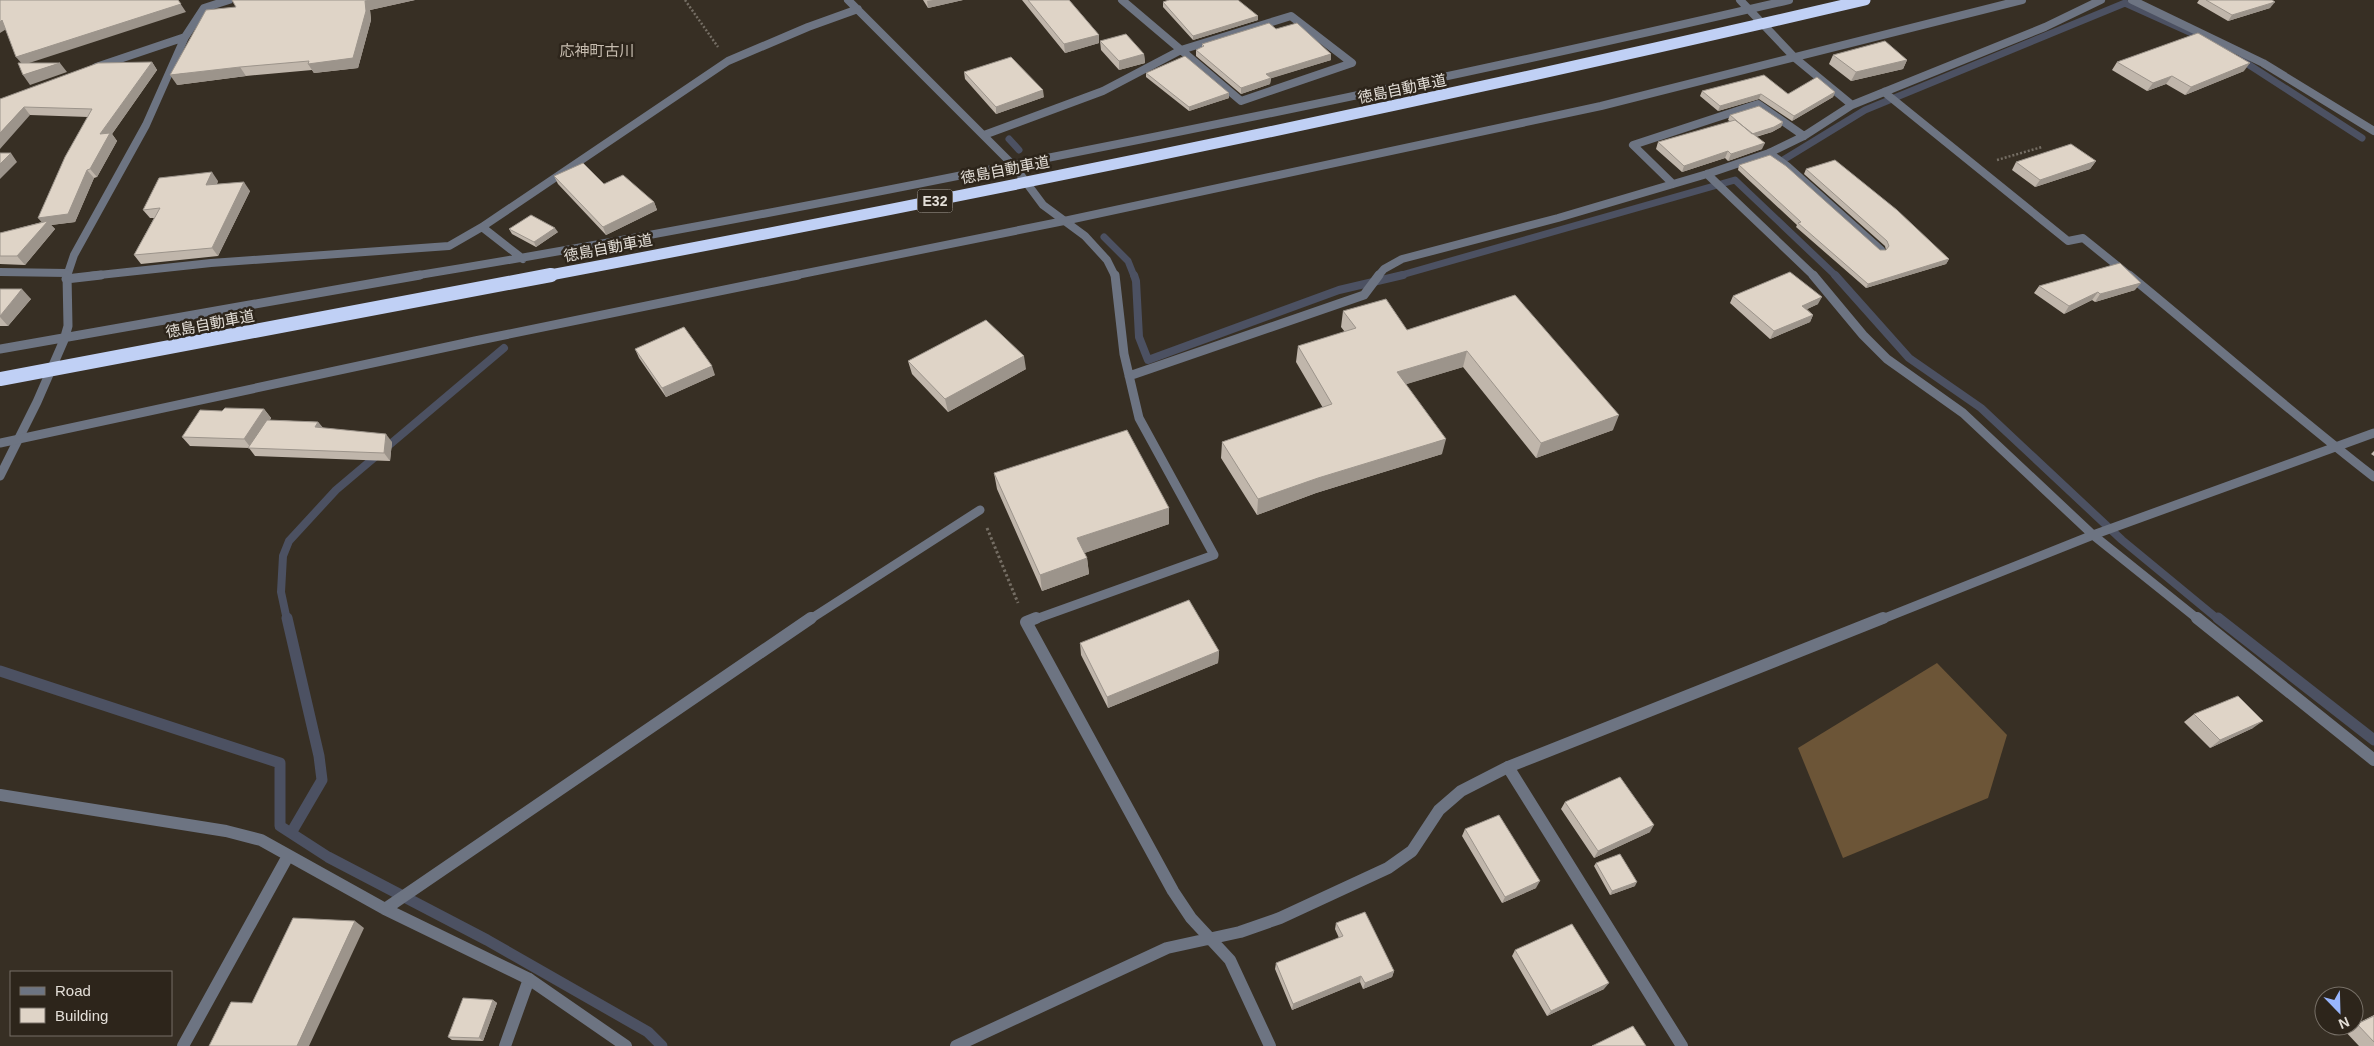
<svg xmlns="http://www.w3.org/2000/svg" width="2374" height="1046" font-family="Arial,'Noto Sans JP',sans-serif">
<rect width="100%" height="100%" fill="#372f24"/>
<!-- forest -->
<path fill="#6c5537" d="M1937 663 2007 735 1988 798 1843 858 1798 748Z"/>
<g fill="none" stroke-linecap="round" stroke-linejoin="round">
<!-- stream-far2 -->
<path stroke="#4c5162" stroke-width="7" d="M2240 59 2362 138
M1009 139 1019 150
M1775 165 1865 110 2125 3 2205 39
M1104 237 1128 261 1134 276
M1398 276 1735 180 1836 276"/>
<!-- stream-far1 -->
<path stroke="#4c5162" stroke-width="8" d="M1134 275 1136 281 1139 337 1148 360 1339 290 1403 275
M1835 275 1909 358 1981 408 2122 540 2219 620
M287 620 281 592 283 556 289 541 336 490 504 348"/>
<!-- stream -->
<path stroke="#4c5162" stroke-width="11" d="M287 618 319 756 322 780 291 833
M2218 618 2374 740
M0 671 280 763V826L328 857 487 940 648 1032 662 1046"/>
<!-- path-far1 -->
<path stroke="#756e64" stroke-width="2.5" stroke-dasharray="2 2" stroke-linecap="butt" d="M685 0 718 47
M1997 160 2042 147"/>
<!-- path -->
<path stroke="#756e64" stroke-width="3" stroke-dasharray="2.5 2.5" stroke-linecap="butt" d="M987 528 1018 603"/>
<!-- service -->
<path stroke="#6d7482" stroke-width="12" d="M1508 767 1682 1046
M505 1046 529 979"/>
<!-- minor-far2 -->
<path stroke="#6d7482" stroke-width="8" d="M848 0 1014 166 1043 205 1085 236 1107 260 1115 276
M1122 0 1181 50
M1740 0 1795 58 1852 105
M2132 0 2263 63 2374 131
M1291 16 1352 63 1241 101 1181 50Z
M185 37 204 8 229 0
M1884 92 2068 241 2083 238 2130 276
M984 135 1103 91 1181 50
M1769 153 1787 166 1881 250
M1707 174 1814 276
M1673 184 1633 145 1758 104 1804 136
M482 227 523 259
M0 272 67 273
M67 276 74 255 146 125 185 37 96 67
M90 276 211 263 449 246 482 227 728 61 808 27 858 9
M413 276C622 242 830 202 1037 160 1288 111 1539 58 1789 0
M1378 276 1384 269 1402 259 1558 218 1707 174 1769 153 1804 136 1852 105 2045 27 2101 0"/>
<!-- minor-far1 -->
<path stroke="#6d7482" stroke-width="9" d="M1813 275 1863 335 1887 359 1963 413 2093 535 2199 620
M2129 275C2211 342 2290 412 2374 477
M66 279 101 275
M0 349 420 275
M1129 376 1364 295 1379 275
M0 476 37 402 64 340 68 326 67 275
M809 620 980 510
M1033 620 1214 555 1139 418 1124 354 1115 275
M1880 620 2093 535 2374 433"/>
<!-- minor -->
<path stroke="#6d7482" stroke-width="12" d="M1036 618 1026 622 1173 891 1191 918 1230 960 1270 1046
M2197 618 2374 760
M0 795 226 831 261 840 385 909 529 979 626 1046
M385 909 811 618
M183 1046 288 856
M956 1046 1167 948 1240 932 1280 918 1388 868 1412 851 1439 810 1461 791 1508 767 1883 618"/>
<!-- tertiary-far1 -->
<path stroke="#6d7482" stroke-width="8" d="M792 276 1064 221 1601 106 2022 0"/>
<!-- tertiary -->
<path stroke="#6d7482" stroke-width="9" d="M0 443 475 341 798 275"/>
<!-- motorway-bridge-far1 -->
<path stroke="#c0d0f5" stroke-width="11" d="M545 276C987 193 1427 102 1865 0"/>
<!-- motorway-bridge -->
<path stroke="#c0d0f5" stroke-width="14" d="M0 379 551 275"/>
</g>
<!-- wall -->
<path fill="#c0b6ab" d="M232 0H415L370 10 371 20 358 68 314 73 312 70 246 76 177 85 236 7Z
M923 0H963L928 8Z
M1022 0H1069L1099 35V43L1065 53Z
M2199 0H2272L2270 8 2228 21 2197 3Z
M1163 2 1258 16V20L1193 40 1163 7Z
M1276 29 1331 60 1271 78 1270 84 1241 94 1196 56V50L1202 47V44Z
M1100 41 1144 54 1145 63 1119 70 1101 50Z
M1833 55 1907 60 1903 69 1851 81 1829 64Z
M152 62 157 70 112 134 117 141 97 177 94 178 75 222 51 225 55 229 25 265 0 264V233L42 222 88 117 30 115 0 99Z
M2117 62 2244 71 2185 95 2166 84 2147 91 2112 70Z
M964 72 1044 97 996 114 965 79Z
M1146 73 1229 93V98L1189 111 1146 77Z
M1702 91 1788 94 1835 92 1833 97 1792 121 1759 99 1718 111 1700 96Z
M1730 115 1783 122 1781 127 1772 132 1756 137 1762 149 1728 161 1725 158 1682 172 1656 149 1658 142 1731 122 1728 120Z
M2096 161 2090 169 2035 187 2012 170 2016 162Z
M1739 165 1880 250H1886L1885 246 1804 174 1806 169 1949 259 1946 264 1866 288 1796 227 1797 225 1738 170Z
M554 176 604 184 654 202 657 210 606 235 558 184Z
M218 181 217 184 250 191 218 256 141 264 134 255 154 218H150L143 210Z
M509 229 558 232 536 247 512 234Z
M2039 286 2135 290 2095 302 2092 300 2064 314 2034 293Z
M0 289 31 299 8 326H0Z
M1515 295 1613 430 1536 458 1463 367 1406 384 1442 454 1316 493 1257 515 1221 458 1222 442 1323 408 1296 362 1298 346 1345 332 1341 327 1343 311 1407 330Z
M1733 296 1818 304 1807 309 1813 315 1810 322 1770 339 1730 303Z
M635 349 715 375 666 397 639 358Z
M908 361 1026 369 948 412 912 374Z
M264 409 271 418 270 420 318 422 323 428 392 442 390 461 255 456 249 448 190 446 182 437 222 411Z
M2374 451V456L2371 454Z
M994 473 1169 508V524L1084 553 1087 558 1089 574 1042 591 997 489Z
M1080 643 1219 651 1218 663 1108 708 1081 655Z
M2194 714 2253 728 2210 748 2184 722Z
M1565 802 1650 832 1594 858 1561 809Z
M1465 829 1536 888 1502 903 1462 836Z
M1596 863 1635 886 1610 895 1594 866Z
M1336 923 1394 971 1392 977 1363 989 1360 982 1292 1010 1275 969 1276 963 1339 938 1335 929Z
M1515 950 1604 989 1547 1016 1512 956Z
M493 1000 497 1003 483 1041 452 1040 448 1037Z
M2374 1015V1046H2359L2344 1030 2352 1026H2354V1025Z"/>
<!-- shaded-wall -->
<path fill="#9c948b" d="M178 0 186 12 23 65 16 57Z
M370 0H415L370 10 371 20 358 68 314 73 308 64 365 1Z
M933 0H963L928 8 927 1Z
M2275 2 2270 8 2228 21 2232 15Z
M1258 16V20L1193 40V36Z
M2 20 8 28 0 33V22Z
M1099 35V43L1065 53 1064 44Z
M1144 54 1145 63 1119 70V61Z
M1331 54V60L1266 80V74Z
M1907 60 1903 69 1851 81 1856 72Z
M152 62 157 70 112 134 117 141 97 177 90 169 100 134Z
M60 63 67 72 30 85 23 75Z
M2250 63 2244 71 2185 95 2191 87Z
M240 67 246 76 177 85 170 75Z
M2172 76 2166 84 2147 91 2153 83Z
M1271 78 1270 84 1241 94V88Z
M1043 90 1044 97 996 114V107Z
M1835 92 1833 97 1792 121 1794 116Z
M1229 93V98L1189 111V107Z
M1761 94 1759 99 1718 111 1720 106Z
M24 107 30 115 0 149V133Z
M1783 122 1781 127 1772 132 1750 138 1752 134Z
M1765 143 1762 149 1728 161 1731 154Z
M1728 151 1725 158 1682 172 1684 166Z
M11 153 17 162 0 179V164Z
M2096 161 2090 169 2035 187 2040 180Z
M87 170 94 178 75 222 51 225 55 229 25 265 17 256 44 225 38 218Z
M212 172 218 181 212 194 206 185Z
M244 182 250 191 218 256 212 248Z
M654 202 657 210 606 235 603 227Z
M555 228 558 232 536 247 534 242Z
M1949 259 1946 264 1866 288 1868 284Z
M2141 283 2135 290 2095 302 2100 294Z
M22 289 31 299 8 326 0 317V316Z
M2098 292 2092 300 2064 314 2069 306Z
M1822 297 1818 304 1799 313 1802 306Z
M1813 315 1810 322 1770 339 1774 331Z
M1467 351 1463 367 1394 388 1397 372Z
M1024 356 1026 369 948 412 945 399Z
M712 366 715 375 666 397 662 388Z
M264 409 271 418 251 448 244 439Z
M1619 415 1613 430 1536 458 1541 443Z
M318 422 325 430 315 427Z
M386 434 392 442 390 461 384 453Z
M1446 439 1442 454 1316 493 1257 515 1258 499 1318 478Z
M1169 508V524L1079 555 1077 538Z
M1087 558 1089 574 1042 591 1040 575Z
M1219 651 1218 663 1108 708 1107 697Z
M2263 721 2253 728 2210 748 2220 740Z
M1654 825 1650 832 1594 858 1598 851Z
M1540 881 1536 888 1502 903 1505 897Z
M1637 882 1635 886 1610 895 1612 891Z
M355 921 364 928 309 1046H297Z
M1394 971 1392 977 1363 989 1365 983Z
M1361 976 1360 982 1292 1010 1293 1004Z
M1609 983 1604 989 1547 1016 1551 1011Z
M493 1000 497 1003 483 1041 479 1038Z"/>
<!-- building -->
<path fill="#dfd4c7" stroke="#9c948b" d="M0 0H178L181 4 16 57 2 20 0 22Z
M232 0H370L365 1 366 11 353 58 308 64 309 61 240 67 170 75 206 10 236 7Z
M1028 0H1069L1099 35 1064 44Z
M1169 0H1238L1258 16 1193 36 1163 2Z
M2206 0H2272L2275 2 2232 15Z
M1269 23 1276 29 1297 23 1331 54 1266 74 1271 78 1241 88 1196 50 1204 46 1202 44Z
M2198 33 2250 63 2191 87 2172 76 2153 83 2117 62Z
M1126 34 1144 54 1119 61 1100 41Z
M1885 41 1907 60 1856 72 1833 55Z
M1185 56 1229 93 1189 107 1146 73Z
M1011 57 1043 90 996 107 964 72Z
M152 62 100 134 110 133 90 169 87 170 68 214 38 218 65 157 92 109 24 107 0 133V99L98 63Z
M18 63H60L23 75Z
M1764 75 1788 94 1817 77 1835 92 1794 116 1761 94 1720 106 1702 91Z
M1759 106 1783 122 1774 127 1752 134 1730 115Z
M1735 120 1765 143 1731 154 1728 151 1684 166 1658 142Z
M2071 144 2096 161 2040 180 2016 162Z
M0 153H11L0 164Z
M1770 155 1786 166 1880 250H1886L1889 246 1887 241 1806 169 1835 160 1897 210 1949 259 1868 284 1798 223 1801 222 1739 165Z
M583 163 604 184 623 175 654 202 603 227 554 176Z
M212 172 206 185 244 182 212 248 134 255 160 208 143 210 159 178Z
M531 215 555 228 534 242 509 229Z
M48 221 17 256H0V233Z
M2120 263 2141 283 2100 294 2098 292 2069 306 2039 286Z
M1790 272 1822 297 1802 306 1813 315 1774 331 1733 296Z
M0 289H22L0 316Z
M1515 295 1619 415 1541 443 1467 351 1397 372 1446 439 1318 478 1258 499 1222 442 1332 404 1298 346 1356 328 1343 311 1386 299 1407 330Z
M986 320 1024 356 945 399 908 361Z
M684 327 712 366 662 388 635 349Z
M225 408 264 409 244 439 182 437 200 410 222 411Z
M267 420 318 422 315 427 386 434 384 453 248 448Z
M1127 430 1169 508 1077 538 1087 558 1040 575 994 473Z
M1189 600 1219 651 1107 697 1080 643Z
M2238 696 2263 721 2220 740 2194 714Z
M1620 777 1654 825 1598 851 1565 802Z
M1499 815 1540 881 1505 897 1465 829Z
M1620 854 1637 882 1612 891 1596 863Z
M1365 912 1394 971 1365 983 1361 976 1293 1004 1276 963 1343 936 1336 923Z
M293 918 355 921 297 1046H209L231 1002 252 1003Z
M1572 924 1609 983 1551 1011 1515 950Z
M463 998 493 1000 479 1038 448 1037Z
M2374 1016V1042L2357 1024Z
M1633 1026 1646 1046H1592Z"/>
<g text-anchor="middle" stroke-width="5" stroke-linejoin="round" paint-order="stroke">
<!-- shield labels -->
<rect fill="#2d251b" stroke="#aca69f" stroke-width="1" x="917.5" y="189.5" width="35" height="23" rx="4"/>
<g font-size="14" font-weight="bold" fill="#e3ded7">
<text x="935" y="206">E32</text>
</g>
<!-- far-quarter labels -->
<g font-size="15" fill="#c7bdb0" stroke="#2d251b">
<text x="597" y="56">応神町古川</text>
</g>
<!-- street labels -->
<g font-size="15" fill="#e3ded7" stroke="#2d251b">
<text transform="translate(1402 89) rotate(-12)" y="5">徳島自動車道</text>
<text transform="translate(1005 170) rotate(-11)" y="5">徳島自動車道</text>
<text transform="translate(608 248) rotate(-11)" y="5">徳島自動車道</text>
<text transform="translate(210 324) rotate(-11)" y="5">徳島自動車道</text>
</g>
</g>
<!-- legend -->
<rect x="10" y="971" width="162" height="65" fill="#2d251b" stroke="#766f66"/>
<rect x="20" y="987" width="25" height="8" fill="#6d7482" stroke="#766f66"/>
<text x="55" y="996" font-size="15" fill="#e3ded7">Road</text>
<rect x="20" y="1008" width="25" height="15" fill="#dfd4c7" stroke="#766f66"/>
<text x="55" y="1021" font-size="15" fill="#e3ded7">Building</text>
<!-- north arrow -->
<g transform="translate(2339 1011) rotate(157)"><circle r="24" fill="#2d251b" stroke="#766f66"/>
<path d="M0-4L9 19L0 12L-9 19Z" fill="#98b6fd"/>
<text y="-8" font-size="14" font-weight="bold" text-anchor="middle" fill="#e3ded7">N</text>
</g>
</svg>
